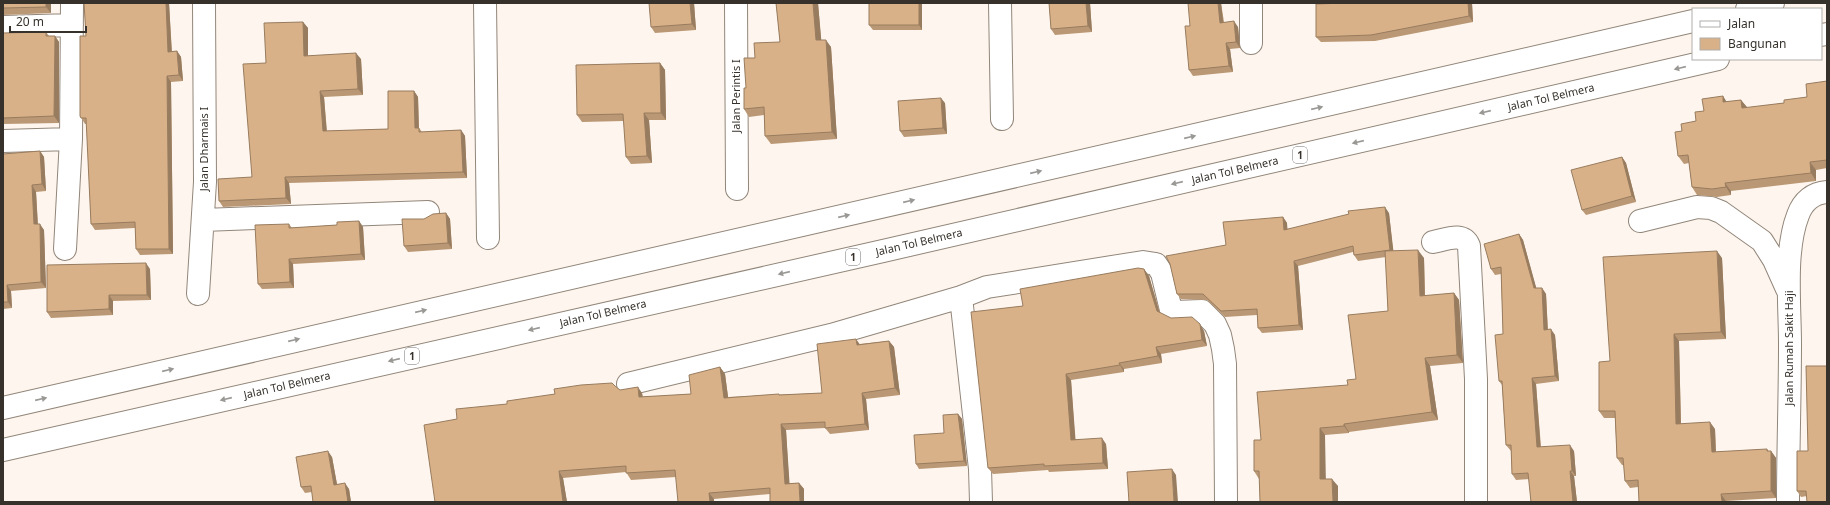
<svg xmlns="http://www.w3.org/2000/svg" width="1830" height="505" font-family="'Noto Sans',sans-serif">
<rect width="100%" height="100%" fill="#fef6ee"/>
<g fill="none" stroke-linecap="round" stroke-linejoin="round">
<!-- minor casing -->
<g stroke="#92867a" stroke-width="24">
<path id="minor" d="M485 3 488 238
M736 3 737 189
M1000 3 1002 119
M1251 3V43
M3 27 72 25
M3 141 71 139
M203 220 428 212
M1640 221 1697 207 1711 208 1721 212 1762 241 1774 260 1787 289
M1433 242C1445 240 1463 231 1469 246L1476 379V502
M65 249 71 139 72 3
M198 294 205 182 204 3
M961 297 987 287 1143 262 1156 264 1162 273 1171 310 1175 312 1202 311 1215 324 1220 335 1223 349 1225 364 1226 502
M628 384 831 335 961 297 980 469 981 502
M1788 502C1788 449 1790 397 1790 344 1790 305 1784 251 1798 215 1803 201 1813 193 1827 192"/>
</g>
<!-- motorway casing -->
<g stroke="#92867a" stroke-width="24">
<path id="motorway" d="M1747 9 1773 3
M1821 35 1827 34
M3 408C566 277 1130 151 1693 21
M3 450 883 251 1718 59"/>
</g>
<!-- minor -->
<use href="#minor" stroke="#fff" stroke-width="22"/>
<!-- motorway -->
<use href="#motorway" stroke="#fff" stroke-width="22"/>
</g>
<!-- wall -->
<path fill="#bb9875" d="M3 3H51V13L3 15Z
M84 3H169L172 52 177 51 181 57 183 81 171 82 173 254 140 255 136 249 135 228 95 230 91 224 87 124H85L80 116 86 36Z
M694 3 696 30 655 33 651 27Z
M776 3H818L821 40 831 47 837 139 771 144 765 136 764 115 749 117 744 109 746 88 755 58 780 42Z
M922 3V30H873L869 25Z
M1049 3H1090L1092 32 1055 35 1051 29Z
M1221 3 1224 22 1238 27 1240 48 1230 49 1233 72 1193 76 1189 70 1190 26Z
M1345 3H1472L1473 22 1375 41 1321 42 1316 37Z
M303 22 308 28V56L361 59 363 95 324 97 327 131 388 129 414 91 418 97 419 128 422 132 461 130 465 136 467 178 289 183 291 204 223 207 219 201 252 177 266 63Z
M46 32 49 36H55L59 42V123L3 124V33Z
M660 63 665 70 666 120H649L652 163 631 164 626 157 624 121 582 122 577 115Z
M1827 81V168L1816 170V181L1731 191V195L1717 197 1697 195 1692 187 1689 163 1684 164 1678 156 1682 131 1696 121 1704 111 1723 96 1726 102 1741 100 1747 108 1784 103 1807 97Z
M945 103 947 134 904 137 900 131Z
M40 151 44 157 46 191 36 192 38 224 44 230 46 288 11 291 12 308 3 309V154Z
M1622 157 1626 163 1636 202 1586 215 1582 210Z
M446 213 450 219 452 249 408 252 404 246 424 219Z
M1389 213 1393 251 1424 258 1425 296 1454 293 1459 300 1463 363 1430 366 1438 420 1349 432V433L1325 435V479L1338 486 1259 479 1254 471 1261 440 1348 385 1356 379 1388 311 1386 257 1358 261 1354 255 1353 252 1298 266 1303 330 1262 333 1258 328 1257 315 1225 317 1207 300 1181 299 1177 294 1170 264 1226 245 1283 217 1287 223V229Z
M359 221 363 227 365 260 293 264 294 288 262 289 258 284 289 224 292 228 337 225Z
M1519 234 1523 240 1536 288H1542L1546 294 1548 330 1555 335 1559 381 1536 384 1541 447 1574 451 1576 476H1574L1577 502H1531L1529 479 1516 480 1512 474 1511 451 1506 445 1502 385 1499 381 1503 334 1501 274 1495 275 1491 269Z
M1722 258 1726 339 1679 341 1681 424 1715 429 1716 452 1771 451 1776 458V498L1726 501 1638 487 1630 488 1625 481 1624 465H1622L1617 458 1615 418H1604L1599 411 1610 361Z
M150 269 151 300 113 301V315L51 318 47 312Z
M1144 269 1149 276 1160 313 1171 318 1204 331 1207 346 1161 354 1162 363 1124 369V372L1071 380 1075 439 1106 444 1108 469 1049 472 1048 470 993 474 988 468Z
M889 341 894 347 900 395 866 399 869 430 830 434 825 428 786 430 789 483H799L804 489 770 494 714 499 676 477 631 480 626 472 563 478 567 502H435L457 419 507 404 555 394 615 387 620 390 642 393 643 397 691 394 720 367 725 374 728 397 822 393 860 344Z
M1827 366 1807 496 1801 497 1797 491 1808 451Z
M958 414 962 419 967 466 919 469 916 464 944 433Z
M332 457 337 484 349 489 351 502H313L312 492 305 493 301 487Z"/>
<!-- shaded-wall -->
<path fill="#987c5f" d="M46 3H51V13L46 7Z
M166 3H169L172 58 168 52Z
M690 3H694L696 30 692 24Z
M813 3H818L822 48 816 40Z
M919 3H922V30L919 25Z
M1086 3H1090L1092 32 1088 26Z
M1218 3H1221L1224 29 1220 23Z
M1468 3H1472L1473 22 1469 16Z
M1234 21 1238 27 1240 48 1236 42Z
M303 22 308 28V63L304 56Z
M55 36 59 42V123L54 116Z
M826 40 831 47 837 139 832 132Z
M1226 43 1230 49 1233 72 1229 66Z
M177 51 181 57 183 81 179 75Z
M356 53 361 59 363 95 358 89Z
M660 63 665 70 666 120 661 113Z
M167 76 171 82 173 254 169 249Z
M320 91 324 97 327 137 323 131Z
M414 91 418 97 419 134 415 128Z
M1723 96 1728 104 1723 102Z
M941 98 945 103 947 134 943 128Z
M1741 100 1747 107 1748 116 1742 108Z
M644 113 649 120 652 163 647 156Z
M461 130 465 136 467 178 463 172Z
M40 151 44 157 46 191 42 184Z
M1622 157 1626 163 1636 202 1632 196Z
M1810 162 1816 170V181L1811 173Z
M285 177 289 183 291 204 286 198Z
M1725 183 1731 191V195L1726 187Z
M32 185 36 192 38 230 34 224Z
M1385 207 1389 213 1394 256 1390 250Z
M446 213 450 219 452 249 448 243Z
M1283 217 1287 223 1288 235 1284 230Z
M359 221 363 227 365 260 361 254Z
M40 224 44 230 46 288 41 282Z
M1519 234 1523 240 1538 294 1534 288Z
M1418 250 1424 258 1425 304 1420 296Z
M1717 251 1722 258 1726 339 1721 332Z
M289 259 293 264 294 288 290 282Z
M1294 261 1298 266 1303 330 1299 325Z
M146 263 150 269 151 300 147 295Z
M1144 269 1149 276 1161 318 1157 311Z
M7 285 11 291 12 308 8 302Z
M1542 288 1546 294 1548 336 1544 330Z
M1454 293 1459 300 1463 363 1457 355Z
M109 295 113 301V315L109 309Z
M1200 324 1204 331 1207 346 1202 340Z
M1551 329 1555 335 1559 381 1555 376Z
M1674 334 1679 341 1681 431 1676 424Z
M856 339 861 346 857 345Z
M889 341 894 347 900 395 895 388Z
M1156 347 1161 354 1162 363 1158 356Z
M1425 358 1430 366 1438 420 1432 412Z
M1119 363 1124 369V372L1120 365Z
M720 367 725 374 729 404 724 398Z
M1066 374 1071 380 1076 446 1071 440Z
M1532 378 1536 384 1541 453 1537 447Z
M638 387 642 393 643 403 639 397Z
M862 393 866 399 869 430 865 424Z
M958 414 962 419 967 466 964 461Z
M1710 422 1715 429 1716 459 1712 452Z
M781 424 786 430 790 490 785 484Z
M1344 424 1349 432V433L1344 426Z
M1320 428 1325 435 1326 487 1320 479Z
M1102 438 1106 444 1108 469 1103 463Z
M1570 445 1574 451 1576 476 1572 471Z
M1767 449 1771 455V451L1776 458V498L1771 491Z
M328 451 332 457 338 490 334 485Z
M1172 469 1176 475 1178 502H1174Z
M559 471 563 478 567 502H563Z
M1570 471 1574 476 1577 502H1573Z
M1332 479 1338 486V502H1333Z
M345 483 349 489 351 502H348Z
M799 483 804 489V502H800Z
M709 493 714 499V502H710Z
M1721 494 1726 501V502H1722Z"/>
<!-- building -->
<path fill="#d9b188" stroke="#987c5f" d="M3 3H46V7L3 8Z
M84 3H166L168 52 177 51 179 75 167 76 169 249H136L135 222 91 224 86 118H81L80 116V36H86Z
M649 3H690L692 24 651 27Z
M776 3H813L816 40H826L832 132 765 136 764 107 744 109V88H746L744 58H755L754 43 780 42Z
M869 3H919V25H869Z
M1049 3H1086L1088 26 1051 29Z
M1188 3H1218L1220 23 1234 21 1236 42 1226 43 1229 66 1189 70 1185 26H1190Z
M1345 3H1468L1469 16 1371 35 1316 37V4Z
M303 22 304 56 356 53 358 89 320 91 323 131 388 129V91H414L415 128H419V132L461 130 463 172 285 177 286 198 219 201 218 179 252 177 243 64 266 63 264 23Z
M46 32V36H55L54 116 3 118V33Z
M660 63 661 113H644L647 156 626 157 623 114 577 115 576 65Z
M1827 81V160L1810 162 1811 173 1725 183 1726 187 1712 189 1692 187 1688 155 1678 156 1675 132 1682 131 1681 124 1696 121 1695 112 1704 111 1702 99 1723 96V102L1741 100 1742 108 1784 103V100L1807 97 1806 84Z
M941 98 943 128 900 131 898 101Z
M40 151 42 184 32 185 34 224H40L41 282 7 285 8 302H3V154Z
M1622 157 1632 196 1582 210 1571 170Z
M1385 207 1390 250 1354 255 1353 246 1294 261 1299 325 1258 328 1257 309 1221 311 1203 294H1177L1170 264 1166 256 1226 245 1223 222 1283 217 1284 230 1349 214 1348 211Z
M446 213 448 243 404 246 402 219H424L433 214Z
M359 221 361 254 289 259 290 282 258 284 255 225 289 224V228L337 225V222Z
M1519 234 1534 288H1542L1544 330 1551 329 1555 376 1532 378 1537 447 1570 445 1572 471H1570L1573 502H1531L1528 473 1512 474 1511 445H1506L1502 381H1499L1495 335 1503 334 1501 267 1491 269 1484 244Z
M1418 250 1420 296 1454 293 1457 355 1425 358 1432 412 1344 424V426L1320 428V479H1332L1333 502H1260L1259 471H1254V440H1261L1257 392 1348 385 1347 380 1356 379 1348 315 1388 311 1385 251Z
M1717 251 1721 332 1674 334 1676 424 1710 422 1712 452 1767 449V451H1771V491L1721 494 1722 502H1639L1638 480 1625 481 1623 458H1617L1615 411H1599V362L1610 361 1603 257Z
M146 263 147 295H109V309L47 312V265Z
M1138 268 1144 269 1157 311 1171 318 1192 317 1200 324 1202 340 1156 347 1158 356 1119 363 1120 365 1066 374 1071 440 1102 438 1103 463 1044 466V464L988 468 971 312 1023 306 1020 289Z
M856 339 857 345 889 341 895 388 862 393 865 424 825 428V422L781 424 785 484 799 483 800 502H770V488L709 493 710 502H678L675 470 626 473V466L559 471 563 502H435L424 425 457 419 456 409 507 404V401L555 394 554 389 581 385 612 383 615 386 620 390 638 387 639 397 691 394 689 375 720 367 724 398 779 394V395L822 393 817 344Z
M1806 366H1827V502H1807L1806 491H1797V451H1808Z
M958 414 964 461 916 464 914 435 944 433 943 415Z
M328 451 334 485 345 483 348 502H313L311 486 301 487 296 457Z
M1172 469 1174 502H1129L1127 472Z"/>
<!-- one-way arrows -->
<defs><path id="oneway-solid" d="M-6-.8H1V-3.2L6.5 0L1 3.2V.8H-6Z"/></defs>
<g fill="#9a9895">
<use href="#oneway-solid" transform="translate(1680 68) rotate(167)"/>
<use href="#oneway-solid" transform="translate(1317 108) rotate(-13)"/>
<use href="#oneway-solid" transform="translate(1485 112) rotate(167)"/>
<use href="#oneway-solid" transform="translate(1190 137) rotate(-13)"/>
<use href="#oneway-solid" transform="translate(1358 142) rotate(167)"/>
<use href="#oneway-solid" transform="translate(1036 172) rotate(-13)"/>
<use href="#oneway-solid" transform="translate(1177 183) rotate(167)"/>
<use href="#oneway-solid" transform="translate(909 201) rotate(-13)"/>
<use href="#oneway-solid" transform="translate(844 216) rotate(-13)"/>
<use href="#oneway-solid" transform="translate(784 273) rotate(167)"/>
<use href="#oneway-solid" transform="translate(421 311) rotate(-13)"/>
<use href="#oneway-solid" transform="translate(534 329) rotate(167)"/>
<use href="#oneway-solid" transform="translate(294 340) rotate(-13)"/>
<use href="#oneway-solid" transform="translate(394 360) rotate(167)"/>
<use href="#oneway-solid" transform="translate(168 370) rotate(-13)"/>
<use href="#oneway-solid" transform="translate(41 399) rotate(-13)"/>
<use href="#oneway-solid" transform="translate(226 399) rotate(167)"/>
</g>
<g text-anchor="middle" stroke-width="3.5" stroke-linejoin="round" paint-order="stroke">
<!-- shield labels -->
<g fill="#fff" stroke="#726f6b" stroke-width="1">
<rect x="1293" y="147" width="14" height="16" rx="3"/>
<rect x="846" y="249" width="14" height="16" rx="3"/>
<rect x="405" y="348" width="14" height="16" rx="3"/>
</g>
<g font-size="10" font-weight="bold" fill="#36312b">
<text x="1300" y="159">1</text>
<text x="853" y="261">1</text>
<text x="412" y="360">1</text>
</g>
<!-- street labels -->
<g font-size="11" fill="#36312b" stroke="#fff">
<text transform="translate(736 96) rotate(-90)" y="4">Jalan Perintis I</text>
<text transform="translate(1551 97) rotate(-13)" y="4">Jalan Tol Belmera</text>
<text transform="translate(204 149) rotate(-90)" y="4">Jalan Dharmais I</text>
<text transform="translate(1235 170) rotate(-13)" y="4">Jalan Tol Belmera</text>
<text transform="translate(919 242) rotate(-13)" y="4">Jalan Tol Belmera</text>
<text transform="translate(603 313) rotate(-13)" y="4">Jalan Tol Belmera</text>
<text transform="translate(1789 348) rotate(-90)" y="4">Jalan Rumah Sakit Haji</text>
<text transform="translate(287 385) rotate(-13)" y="4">Jalan Tol Belmera</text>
</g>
</g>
<!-- border -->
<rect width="1830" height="505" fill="none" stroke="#36312b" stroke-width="8"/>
<!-- legend -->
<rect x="1692" y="8" width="130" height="52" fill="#ffffff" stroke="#afadaa"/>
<rect x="1700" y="21" width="20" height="6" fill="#ffffff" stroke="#afadaa"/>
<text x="1728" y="28" font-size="12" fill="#36312b">Jalan</text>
<rect x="1700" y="38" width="20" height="12" fill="#d9b188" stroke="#afadaa"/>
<text x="1728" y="48" font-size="12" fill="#36312b">Bangunan</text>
<!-- scale -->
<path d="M10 26v6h76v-6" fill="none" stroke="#36312b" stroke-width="2"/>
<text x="16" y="26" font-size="12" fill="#36312b" stroke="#ffffff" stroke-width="3" paint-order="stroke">20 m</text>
</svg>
